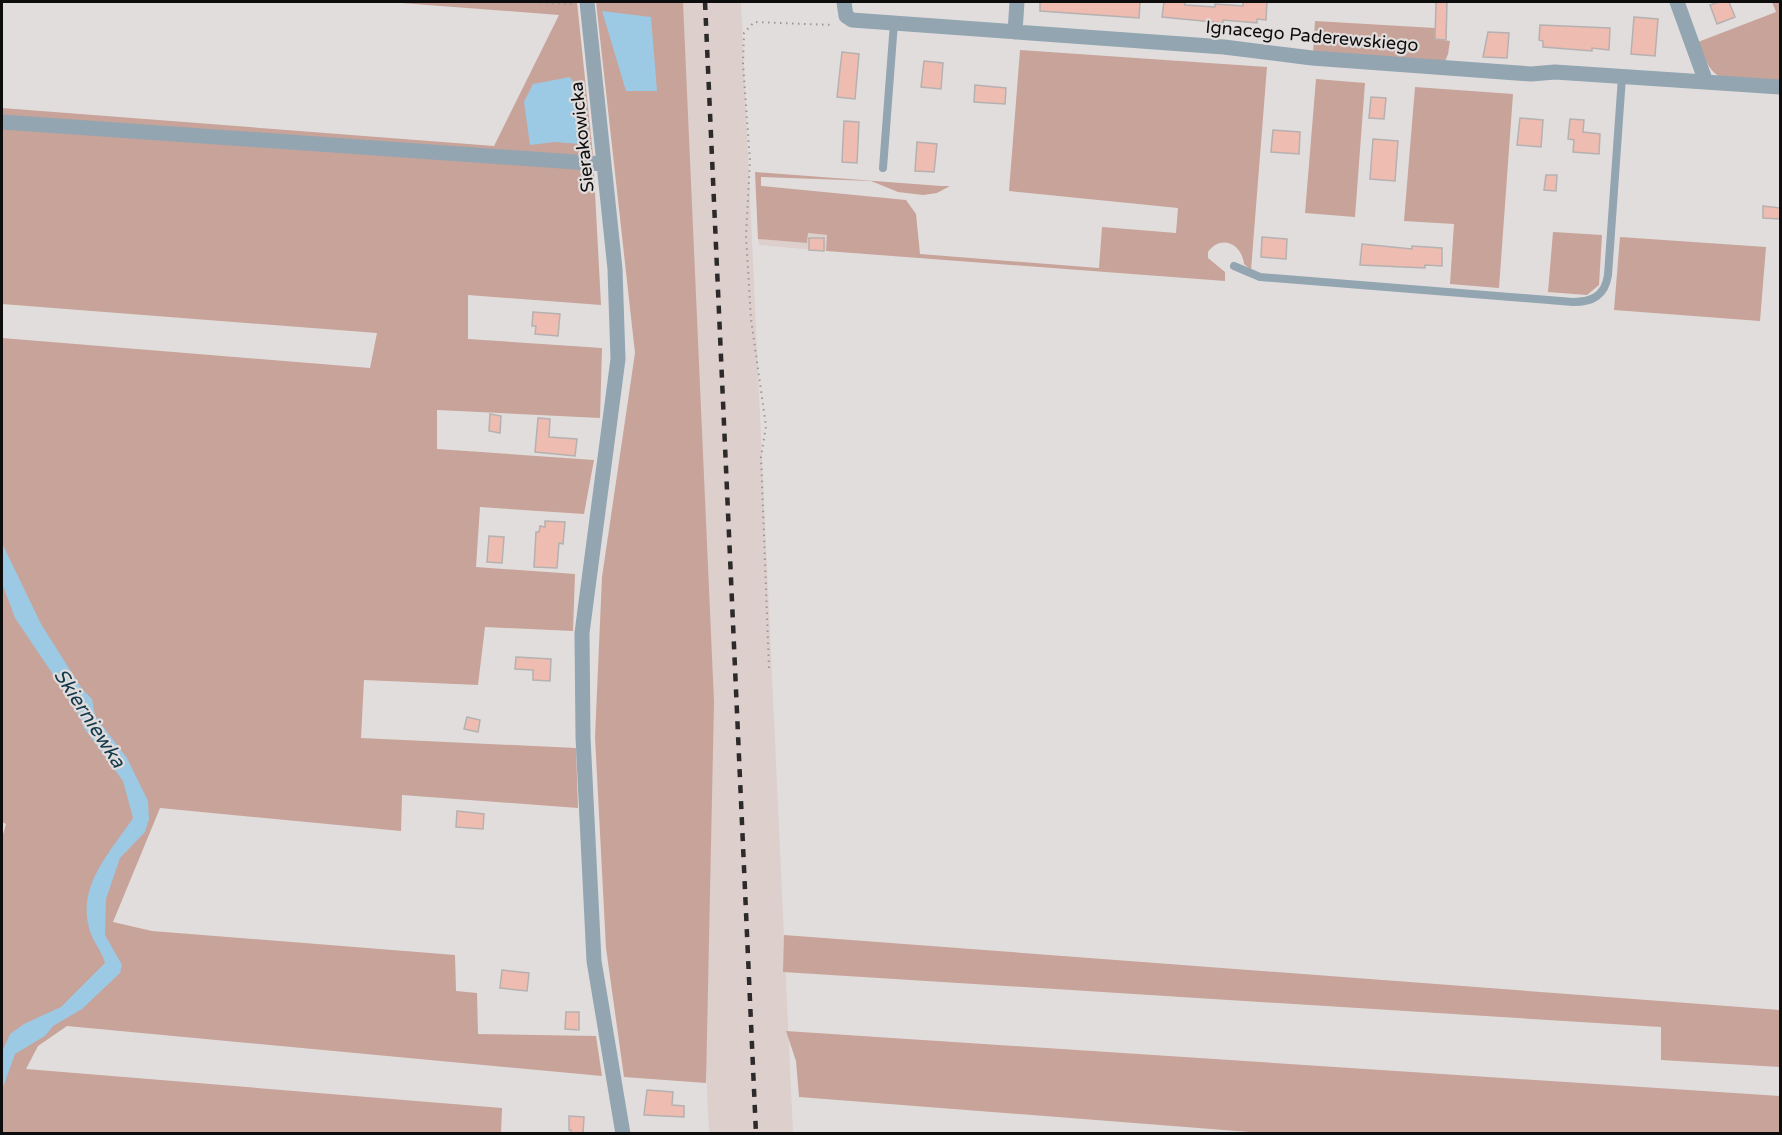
<svg xmlns="http://www.w3.org/2000/svg" width="1782" height="1135" font-family="'Varela Round',sans-serif">
<rect width="100%" height="100%" fill="#e1dddc"/>
<!-- built -->
<path fill="#dccfcc" d="M658 2H741L793 1133H709Z
M808 233 828 235 826 251 759 245 758 239 807 243Z"/>
<!-- green -->
<path fill="#c8a39a" d="M388 2H577L593 155 601 305 468 295V339L602 348 600 418 437 410V449L594 460 584 514 480 507 476 567 575 574 573 631 485 627 478 685 364 680 361 738 576 748 578 808 402 795 401 831 160 808 113 922 152 931 455 955 456 991 477 993 478 1034 596 1036 602 1076 67 1026 38 1046 26 1069 502 1108 501 1133H2V838L6 824 2 822V338L370 368 377 333 2 304V108L494 146 559 15Z
M596 2H683L714 702 706 1083 624 1077 606 948 595 737 602 577 635 353Z
M1772 2H1780V83L1720 77C1707 69 1704 56 1698 42L1776 12Z
M1315 21 1435 28V39L1450 41 1448 54 1444 64 1313 53Z
M1020 50 1267 67 1251 270 1244 264C1242 244 1221 234 1208 252V258L1225 272V281L826 251 827 235 808 233 807 243 758 239 755 172 941 186H950L937 193 923 195 898 192 871 181 761 177V186L906 200 916 214 920 254 1099 268 1102 227 1176 233 1178 208 1009 191Z
M1316 79 1365 83 1355 217 1305 213Z
M1415 87 1513 94 1499 288 1450 284 1454 224 1404 221Z
M1553 232 1602 235 1599 285 1587 295 1548 292Z
M1620 237 1766 247 1760 321 1614 310Z
M784 935 1780 1010V1067L1661 1060V1027L783 972Z
M786 1031 1780 1096V1133L1276 1134 799 1097 796 1061Z"/>
<!-- water -->
<path fill="#9cc9e4" d="M602 11 651 17 657 91H626Z
M570 77 576 86 580 144 555 142 530 145 524 102 533 84Z
M2 543 41 624 82 689 92 699 95 716 127 758 148 801 149 819 145 832 120 858 106 899 105 935 122 965 120 973 82 1009 53 1026 45 1036 15 1054 2 1090V1052L10 1034 24 1024 61 1007 105 963C102 952 95 944 91 934 74 888 110 853 133 818L123 781 84 728 77 710 15 618 2 583Z"/>
<!-- building -->
<path fill="#efbcb1" stroke="#b5b1b0" stroke-width="1.5" d="M1040 2H1140L1139 18 1040 11Z
M1164 2H1185V5L1215 7V4L1243 6V2H1267L1266 20 1257 19V23L1223 20V23L1162 17Z
M1436 2H1447L1446 40 1435 39Z
M1719 2H1729L1735 17 1717 24 1710 5Z
M1634 17 1658 19 1655 56 1631 54Z
M1540 25 1610 28 1609 50 1592 48V51L1543 47V41L1539 40Z
M1488 32 1509 33 1507 58 1483 57Z
M842 52 859 54 855 99 837 97Z
M924 61 943 63 941 89 921 87Z
M975 85 1006 88 1005 104 974 102Z
M1371 97 1386 98 1384 119 1369 118Z
M1520 118 1543 120 1541 147 1517 145Z
M1570 119 1584 120 1583 132 1600 134 1599 154 1573 152 1574 140 1568 139Z
M844 121 859 122 857 163 842 162Z
M1273 130 1300 132 1299 154 1271 152Z
M1373 139 1398 141 1395 181 1370 179Z
M917 142 937 144 934 172 915 171Z
M1546 175H1557L1556 191 1544 190Z
M1763 206 1780 208V219L1763 218Z
M1262 237 1287 239 1286 259 1261 257Z
M809 238H824V251L809 250Z
M1362 244 1412 249V246L1442 248V266L1425 265V268L1360 265Z
M533 312 560 314 558 336 535 334 536 326H532Z
M490 414 501 416 500 433 489 431Z
M538 418 550 419 549 437 577 439 575 456 535 452Z
M545 521 565 522 563 544 559 543 557 568 534 567 536 532H539L540 526 545 527Z
M489 536 504 537 502 563 487 562Z
M516 657 551 659 550 681 533 680V670L515 669Z
M467 717 480 720 478 732 464 729Z
M457 811 484 814 483 829 456 827Z
M502 970 529 973 527 991 500 988Z
M566 1012H579V1030L565 1029Z
M647 1090 673 1092 672 1105 684 1106V1117L644 1115Z
M569 1116 584 1117 583 1134H571V1130H569Z"/>
<g fill="none" stroke-linecap="round" stroke-linejoin="round">
<!-- path -->
<path stroke="#9a9797" stroke-width="2" stroke-dasharray="1.5 4.5" stroke-linecap="butt" d="M528 2 573 4
M769 668 761 457 766 426 751 319 746 236 750 161 743 64 744 33 754 22 833 25"/>
<!-- lane -->
<path stroke="#92a5b1" stroke-width="8" d="M883 168 894 23
M1234 266 1260 277 1573 302C1592 302 1605 296 1608 275L1622 77"/>
<!-- street -->
<path stroke="#92a5b1" stroke-width="15" d="M587 2 615 269 618 359 582 633 583 737 594 961 623 1134
M844 2 846 16 852 20 1224 47 1312 58 1531 74 1555 72 1780 87
M1677 2 1706 82
M1015 32 1017 2
M2 122 604 164"/>
<!-- rail -->
<path stroke="#2c2a2a" stroke-width="4.5" stroke-dasharray="8 8" stroke-linecap="butt" d="M705 2 756 1134"/>
</g>
<g text-anchor="middle" stroke-width="4.5" stroke-linejoin="round" paint-order="stroke">
<!-- street labels -->
<g font-size="18" fill="#0e0d0d" stroke="#e1dddc">
<text transform="translate(1312 36) rotate(5)" y="6">Ignacego Paderewskiego</text>
<text transform="translate(582 137) rotate(-96)" y="6">Sierakowicka</text>
</g>
<!-- water labels -->
<g font-size="20" font-style="italic" fill="#13394d" stroke="#e1dddc">
<text transform="translate(90 718) rotate(57)" y="7">Skierniewka</text>
</g>
</g>
<!-- border -->
<rect width="1782" height="1135" fill="none" stroke="#0e0d0d" stroke-width="6"/>
</svg>
